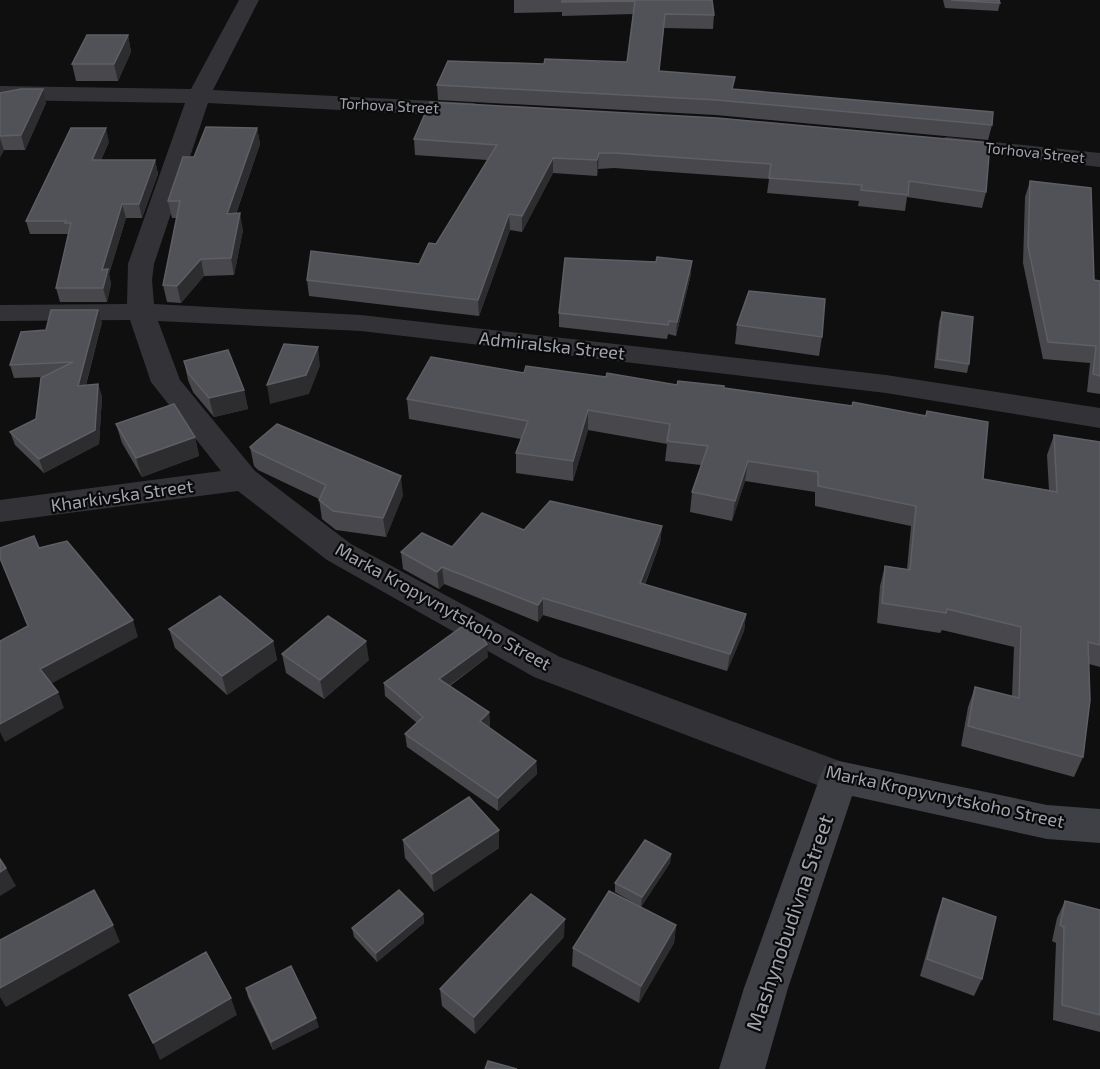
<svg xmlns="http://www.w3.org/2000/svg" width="1100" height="1069" font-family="'Exo 2',sans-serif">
<rect width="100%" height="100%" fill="#0f0f10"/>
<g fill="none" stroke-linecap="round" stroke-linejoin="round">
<!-- street -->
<path fill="#333337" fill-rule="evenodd" d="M239 0H259L213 90 473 103 481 105 484 110 481 115 473 117 208 103 154 264 152 280 154 304 361 315 886 375 1100 408V428L886 393 361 331 158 321 180 380 255 471 351 544 560 657 853 766 858 777 853 788 839 793 825 788 534 677 327 560 238 491 0 522V500L221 471 151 382 130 320 0 321V305L127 304 128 264 185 103 0 100V86L191 89Z
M947 137 1100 153V167L939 149 935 144 939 139Z"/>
<!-- secondary -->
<path fill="#3f4045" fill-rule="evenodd" d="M839 761 1047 805 1100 809V843L1047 839 852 796 788 988 765 1069H719L744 988 820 777 825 766Z"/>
</g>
<!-- wall -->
<path fill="#48484c" d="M514 0H712L714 15 713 29 664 28 659 71 734 89 992 125 988 140 716 115 438 100 437 85 544 64 627 62 633 14 562 16V12L514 13Z
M943 0H999L1000 3 998 11 945 8Z
M128 35 131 52 118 81H76L72 64Z
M0 93 46 103 25 150H4L0 157Z
M430 102 986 192 982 208 907 197 905 211 858 206 859 201 767 193 769 179 614 168 598 169 597 176 553 173 522 232 510 230 479 316 309 296 307 280 419 264 436 244 487 160 415 155 414 139Z
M257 128 260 144 236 214 243 230 234 275 204 276 181 303 167 302 163 285 177 218H172L168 201 194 157Z
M109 142 101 160H155L158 174 142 218H126L109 274 111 284 107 302H60L56 288 68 236V234H30L26 221Z
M1030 181 1094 280 1100 281V394L1087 392 1090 363 1043 359 1023 263 1025 197Z
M691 274 676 336 668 334 667 339 559 327V313Z
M942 312 969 364 967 373 934 368 939 322Z
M102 322 86 385 98 384 102 397 99 444 44 473 15 445 10 432 36 419 43 377 14 378 10 365 46 330Z
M737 325 822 337 819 356 735 344Z
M184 361 244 390 248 409 214 417 193 392 188 380Z
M524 373 606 377 677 385 724 388 925 416 927 411 983 479 1049 490 1047 455 1054 435 1100 442V667L1089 664 1083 757 1074 777 961 746 968 707 975 687 1012 696 1014 647 942 630 940 633 877 623 880 586 885 566 907 569 911 526 815 506V492L745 481 732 521 690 512 692 492 701 465 665 461 667 444 588 430 573 481 516 473V453L521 439 409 419 407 399Z
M116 424 195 437 199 456 142 477 122 443Z
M250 447 403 495 386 537 336 530 322 519 319 499 258 470 254 466Z
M662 526 660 543 645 585 746 614 744 631 727 671 543 615 538 622 444 584 439 589 403 569 401 552 452 547 524 530Z
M169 629 273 641 277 660 227 695 175 648Z
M282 654 369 660 324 699 286 673Z
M488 657 450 686 489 712 490 726 488 727 536 761 537 774 498 811 407 747 405 734 417 723 385 696 384 683Z
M499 830V848L434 892 405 858 403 840Z
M671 854 670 863 641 907 615 892V883Z
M943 898 982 979 974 996 920 976 937 915Z
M1065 901 1100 910V1032L1053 1020 1056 943 1052 941 1057 918Z
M423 914 424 923 377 962 354 937 352 928Z
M676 925 674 943 639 1003 572 966 573 948Z
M564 937 475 1034 442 1006 440 989Z
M246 988 319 1027 273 1050 248 997Z"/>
<!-- shaded-wall -->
<path fill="#2d2d30" d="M128 35 131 52 118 81 114 64Z
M43 89 46 103 25 150 21 135Z
M106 128 109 142 95 174 92 160Z
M257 128 260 144 230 230 227 214Z
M0 138 4 150 0 157Z
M599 153 598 169 597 176V160Z
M553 158V173L522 232V216Z
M155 160 158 174 142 218 139 204Z
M122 204 126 218 109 274 111 284 107 302 103 288 102 270Z
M240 213 243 230 234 275 231 258Z
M509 214 510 230 479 316 478 300Z
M201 259 204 276 181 303 177 286Z
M692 261 691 274 676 336 677 322Z
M98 310 102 322 82 399 78 386Z
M318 347 320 366 309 394 270 404 267 385Z
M98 384 102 397 99 444 44 473 39 459Z
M244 390 248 409 214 417 209 398Z
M588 410V430L573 481V461Z
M195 437 199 456 142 477 136 458Z
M748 461 745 481 732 521 735 501Z
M401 476 403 495 386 537 383 518Z
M662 526 660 543 639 600 640 583Z
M442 567 444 584 439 589 437 572Z
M543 598V615L538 622V605Z
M746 614 744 631 727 671 730 654Z
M133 620 138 637 47 686 40 669Z
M273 641 277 660 227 695 222 676Z
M366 641 369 660 324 699 320 680Z
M487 644 488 657 440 692 439 679Z
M58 692 64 708 5 742 0 732V724Z
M489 712 490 726 481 735 480 721Z
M536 761 537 774 498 811V798Z
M499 830V848L434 892 432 874Z
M671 854 670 863 641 907 642 897Z
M6 868 16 886 0 896V872Z
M423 914 424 923 377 962 376 953Z
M565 919 564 937 475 1034 474 1017Z
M113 925 120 942 6 1007 0 997V988Z
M676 925 674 943 639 1003 641 986Z
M231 998 237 1015 160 1060 153 1043Z
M316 1018 319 1027 273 1050 271 1042Z"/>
<!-- building -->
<path fill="#515257" stroke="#5e5f65" stroke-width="1.5" d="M562 0H712L714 15 665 14 659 71 735 77 732 89 993 112 992 125 717 100 437 85 448 61 544 64 545 59 627 62 635 1 562 2Z
M951 0H999L1000 3Z
M87 35H128L114 64H72Z
M21 89H43L21 135 0 136V93Z
M430 102 717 118 990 143 986 192 909 181 908 195 861 190 862 185 769 178 771 164 615 153H599L597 160 553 158 522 216 509 214 478 300 307 280 311 251 419 264 429 243 436 244 497 145 414 139Z
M206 127 257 128 227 214 240 213 231 258 201 259 177 286 163 285 180 201H168L183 157H194Z
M71 128H106L92 160H155L139 204H122L102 270 108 269 103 288H56L71 223H65L66 221H26Z
M1030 181 1091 188 1094 280 1100 281V376L1093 374 1096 346 1048 342 1028 246Z
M657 257 692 261 677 322 669 321 668 325 559 313 565 258 656 262Z
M749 291 825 299 822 337 737 325Z
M51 310H98L78 386 98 384 95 430 39 459 10 432 36 419 41 378 73 362 10 365 21 332 46 330Z
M942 312 973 317 969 364 937 359Z
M284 344 318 347 306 375 267 385Z
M228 350 244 390 209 398 188 373 184 361Z
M431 357 524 373 526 366 606 377 607 373 677 385 678 381 724 386V388L852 406 853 402 926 416 927 411 988 422 983 479 1057 492 1054 435 1100 442V645L1088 642 1090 700 1083 757 968 726 975 687 1019 698 1021 627 947 609 946 613 882 603 885 566 910 570 916 506 818 486V472L748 461 735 501 692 492 708 446 667 441 670 424 588 410 573 461 516 453 528 421 407 399Z
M174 404 195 437 136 458 116 424Z
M277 424 401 476 383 518 333 511 319 500 326 485 254 451 250 447Z
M550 501 662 526 640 583 746 614 730 654 543 598 538 605 442 567 437 572 401 552 422 533 452 547 482 513 524 530Z
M34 536 39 548 67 541 133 620 40 669 58 692 0 724V641L28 626 0 558V548Z
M220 596 273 641 222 676 169 629Z
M328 616 366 641 320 680 282 654Z
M463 626 482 637 487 644 439 679 489 712 480 721 536 761 498 798 405 734 423 717 384 683Z
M469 797 499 830 432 874 403 840Z
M645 840 671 854 642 897 615 883Z
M0 859 6 868 0 872Z
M94 890 113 925 0 988V940Z
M399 890 423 914 376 953 352 928Z
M609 891 676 925 641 986 573 948Z
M531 894 565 919 474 1017 440 989Z
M943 898 996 917 982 979 927 959Z
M1065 901 1100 910V1015L1062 1005 1064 927 1060 925Z
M206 952 231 998 153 1043 129 995Z
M291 966 316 1018 271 1042 246 988Z
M488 1061 517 1069H485Z"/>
<g text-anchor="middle" stroke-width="4.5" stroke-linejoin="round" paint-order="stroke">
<!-- far-street labels -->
<g font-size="15" fill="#a2a5af" stroke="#0a0a0b">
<text transform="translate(389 106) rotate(3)" y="5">Torhova Street</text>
<text transform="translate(1035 153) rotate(6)" y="5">Torhova Street</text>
</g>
<!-- street labels -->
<g font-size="18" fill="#a2a5af" stroke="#0a0a0b">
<text transform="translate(552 346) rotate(6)" y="6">Admiralska Street</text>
<text transform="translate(122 496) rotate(-8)" y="6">Kharkivska Street</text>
<text transform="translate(443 607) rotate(29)" y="6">Marka Kropyvnytskoho Street</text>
<text transform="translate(945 797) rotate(12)" y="6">Marka Kropyvnytskoho Street</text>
</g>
<!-- near-street labels -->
<g font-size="21" fill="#a2a5af" stroke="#0a0a0b">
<text transform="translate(790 923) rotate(-71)" y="7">Mashynobudivna Street</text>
</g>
</g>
</svg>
